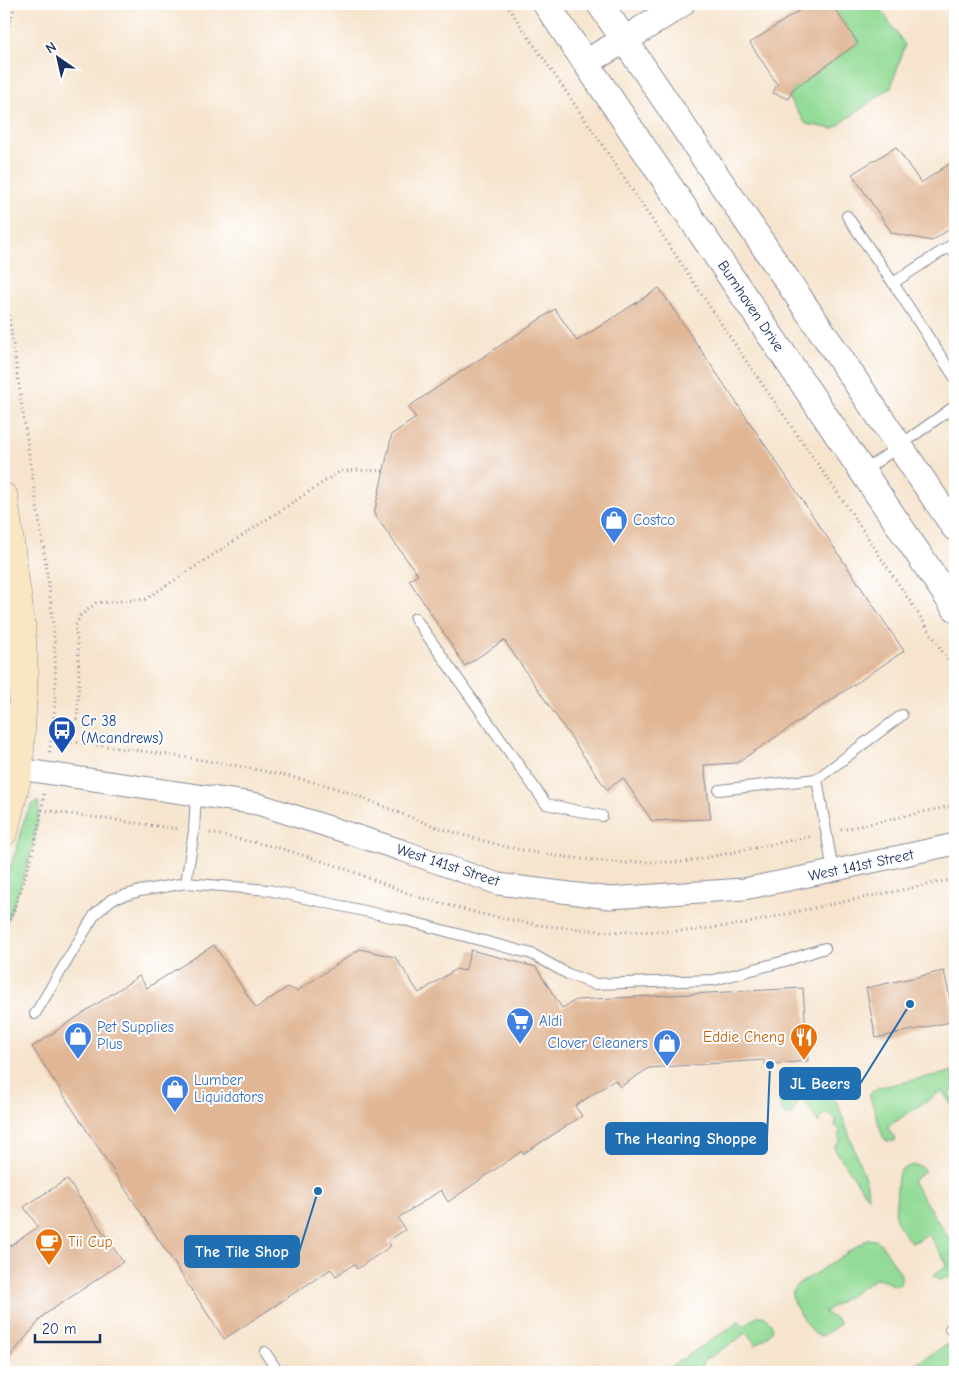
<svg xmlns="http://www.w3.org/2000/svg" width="959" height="1376" font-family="'Comic Neue',sans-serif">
<rect width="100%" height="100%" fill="#fff"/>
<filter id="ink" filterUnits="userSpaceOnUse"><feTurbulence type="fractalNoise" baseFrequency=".02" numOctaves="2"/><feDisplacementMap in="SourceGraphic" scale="10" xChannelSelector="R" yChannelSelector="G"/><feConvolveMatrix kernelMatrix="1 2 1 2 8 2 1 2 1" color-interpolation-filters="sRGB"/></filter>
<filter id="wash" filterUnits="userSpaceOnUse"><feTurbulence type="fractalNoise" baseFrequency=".0096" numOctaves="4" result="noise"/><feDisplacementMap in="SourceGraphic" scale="20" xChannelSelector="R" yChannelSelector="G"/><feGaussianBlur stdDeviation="1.12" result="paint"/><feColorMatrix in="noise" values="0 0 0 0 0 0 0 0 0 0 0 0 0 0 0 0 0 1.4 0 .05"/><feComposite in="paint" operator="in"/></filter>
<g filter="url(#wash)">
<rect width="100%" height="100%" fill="#f6e4cd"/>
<!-- green -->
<path fill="#93db96" stroke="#57857a" d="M831 4H877L905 45 891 87 833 129 806 124 789 99 792 90 858 43Z
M38 801C40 808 38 816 37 824 31 859 18 895 4 928V887L18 844 25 816 32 805Z
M955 1071V1089L949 1095 955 1102V1107L952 1106 942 1091 887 1127 895 1139V1141H887L883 1137 870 1097V1094L877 1088Z
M823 1095 831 1096 837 1102 867 1184 868 1198 834 1148 840 1140 838 1136 841 1130 835 1126 836 1120 830 1115 823 1113 819 1123 801 1097Z
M783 1097H796L799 1101 792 1115H785C781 1108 776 1104 783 1097Z
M912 1165 919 1166 924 1169V1172L912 1181 955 1248V1272L946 1278 939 1280 934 1276 936 1273 948 1265 928 1234 917 1241 912 1242C904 1237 898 1225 895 1216L898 1176 901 1170Z
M868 1239 876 1240 882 1245 901 1274V1280L900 1284 896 1286 882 1280 875 1279 824 1312 839 1321V1325L822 1336 815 1334C809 1325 792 1306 792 1296 792 1292 794 1289 796 1286Z
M757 1316H763C782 1329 768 1336 756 1345L747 1333 701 1363 707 1372H663L740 1321 744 1326Z
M955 1342V1369L950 1372H903L943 1347Z"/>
<g id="blocks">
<!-- building -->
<path fill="#e0b694" d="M809 4H831L858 43 792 90 789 99 773 93 777 84 750 43Z
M896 147 921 183 955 160V225L932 241 892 233 852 174Z
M659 288 904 651 737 763 704 765 711 819 652 821 623 778 607 790 504 640 465 666 409 580 418 575 374 514 392 434 416 418 408 407 555 309 577 341Z
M214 945 256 1008 288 987 297 991 360 949 395 957 419 993 456 969 465 971 471 950 536 967 562 1008 576 1000 803 988 808 1061 765 1065 764 1060 649 1068 620 1087 615 1080 575 1106 582 1116 523 1154 522 1151 448 1202 441 1190 398 1218 405 1230 388 1241 391 1246 357 1269 354 1264 336 1276 331 1269 224 1339 32 1047 139 976 147 988Z
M944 971 955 1021 876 1038 866 988Z
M67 1179 123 1262 44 1315 4 1364V1250L38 1227 24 1207Z"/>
</g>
</g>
<g filter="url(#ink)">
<use href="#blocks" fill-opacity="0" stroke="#888a96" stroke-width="1"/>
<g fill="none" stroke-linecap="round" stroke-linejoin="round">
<!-- service casing -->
<g stroke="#888a96" stroke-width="12">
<path id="service" d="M847 216 893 283 955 378
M893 283 950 246 955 254
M864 471 955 406
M415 618 546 804 602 816
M719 790 817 779
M833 871 817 779 902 715
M186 883 268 890 401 919 532 954 568 974 594 984 714 980 785 961 825 948
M35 1014 95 914 112 899 140 891 186 883 194 831 196 795
M950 1329 955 1330
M265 1352 278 1372"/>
</g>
<!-- minor casing -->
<g stroke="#888a96" stroke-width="23">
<path id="minor" d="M4 769H19L258 804 401 850 498 884 610 898 744 889 813 875 955 844"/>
</g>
<!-- tertiary casing -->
<g stroke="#888a96" stroke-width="28">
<path id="tertiary" d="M546 4 955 608
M600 4 955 528
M586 62 625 40 681 4"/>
</g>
<!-- secondary casing -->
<g stroke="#888a96" stroke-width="29">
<path id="secondary" d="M4 497 21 625 24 672 19 769 4 832"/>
</g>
<!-- path -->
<path stroke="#888a96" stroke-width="3" stroke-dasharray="1 4" stroke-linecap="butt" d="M506 4 593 131 742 355 846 505 931 633 955 673
M4 45 15 4
M4 280C14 351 24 422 35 493 48 580 65 665 49 753
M52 739C146 752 240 762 332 787 358 795 384 807 410 817 432 826 455 833 478 839 526 854 578 859 627 863L630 862H685L813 836
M63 740 64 734 77 718 79 681 78 645 75 627 80 616 96 603 146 599 339 472 355 470 384 471
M42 810 179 829
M841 830 955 805
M210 833 276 847 338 866 418 897 481 914 538 925 611 932 688 931 744 924 799 911 955 879
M4 934C23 887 38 844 44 793
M952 1372 955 1370"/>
<!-- service -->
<use href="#service" stroke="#fff" stroke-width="10"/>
<!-- minor -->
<use href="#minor" stroke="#fff" stroke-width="21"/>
<!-- tertiary -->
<use href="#tertiary" stroke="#fff" stroke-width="26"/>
<!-- secondary -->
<use href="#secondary" stroke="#f9e7c3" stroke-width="28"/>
</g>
</g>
<!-- icons -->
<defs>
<g id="shop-pin" transform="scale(1.4375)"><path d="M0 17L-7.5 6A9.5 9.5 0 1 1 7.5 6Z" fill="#3f7fe0" stroke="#fff"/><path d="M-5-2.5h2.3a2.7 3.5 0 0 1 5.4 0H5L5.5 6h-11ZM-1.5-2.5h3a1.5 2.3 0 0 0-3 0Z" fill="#fff"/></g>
<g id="bus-pin" transform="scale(1.4375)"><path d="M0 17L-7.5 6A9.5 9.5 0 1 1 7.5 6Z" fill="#1a4fb4" stroke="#fff"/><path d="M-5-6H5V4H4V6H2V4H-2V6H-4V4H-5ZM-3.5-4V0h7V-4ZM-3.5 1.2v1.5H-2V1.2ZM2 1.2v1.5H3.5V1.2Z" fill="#fff"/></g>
<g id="supermarket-pin" transform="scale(1.4375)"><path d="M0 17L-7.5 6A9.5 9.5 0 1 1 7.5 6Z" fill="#3f7fe0" stroke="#fff"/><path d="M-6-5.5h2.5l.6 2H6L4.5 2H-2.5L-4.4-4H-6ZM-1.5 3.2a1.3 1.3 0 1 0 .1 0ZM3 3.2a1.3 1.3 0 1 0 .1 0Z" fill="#fff"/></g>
<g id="restaurant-pin" transform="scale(1.4375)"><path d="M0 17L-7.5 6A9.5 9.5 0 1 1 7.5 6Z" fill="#e8710a" stroke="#fff"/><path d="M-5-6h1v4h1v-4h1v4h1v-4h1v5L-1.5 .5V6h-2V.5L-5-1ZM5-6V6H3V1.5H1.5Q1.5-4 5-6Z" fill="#fff"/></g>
<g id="cafe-pin" transform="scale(1.4375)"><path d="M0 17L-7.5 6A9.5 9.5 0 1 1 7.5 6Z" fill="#e8710a" stroke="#fff"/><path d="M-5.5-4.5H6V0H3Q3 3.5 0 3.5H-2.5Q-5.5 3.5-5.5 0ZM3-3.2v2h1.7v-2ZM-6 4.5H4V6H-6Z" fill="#fff"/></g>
</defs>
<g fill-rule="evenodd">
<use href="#shop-pin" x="614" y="520"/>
<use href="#bus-pin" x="62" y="730"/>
<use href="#supermarket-pin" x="520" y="1021"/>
<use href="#shop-pin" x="78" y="1036"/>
<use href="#restaurant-pin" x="804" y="1037"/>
<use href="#shop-pin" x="667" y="1043"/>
<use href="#shop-pin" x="175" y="1089"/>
<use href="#cafe-pin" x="49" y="1242"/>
</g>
<g text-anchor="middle" stroke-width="4" stroke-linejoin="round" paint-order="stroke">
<!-- street labels -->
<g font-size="15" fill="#1b2f5e" stroke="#fff">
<text transform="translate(751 306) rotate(56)" y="5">Burnhaven Drive</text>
<text transform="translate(448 865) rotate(18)" y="5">West 141st Street</text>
<text transform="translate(861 865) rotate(-12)" y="5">West 141st Street</text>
</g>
<!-- shop labels -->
<g font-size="15" fill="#366cbe" stroke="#fff" text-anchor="start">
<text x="633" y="525">Costco</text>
<text x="539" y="1026">Aldi</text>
<text x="97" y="1032">Pet Supplies<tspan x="97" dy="17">Plus</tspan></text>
<text x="648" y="1048" text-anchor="end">Clover Cleaners</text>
<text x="194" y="1085">Lumber<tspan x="194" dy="17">Liquidators</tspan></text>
</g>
<!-- transit labels -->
<g font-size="15" fill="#164399" stroke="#fff" text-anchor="start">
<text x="81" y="726">Cr 38<tspan x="81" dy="17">(Mcandrews)</tspan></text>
</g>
<!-- food labels -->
<g font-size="15" fill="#c56008" stroke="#fff" text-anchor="end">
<text x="785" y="1042">Eddie Cheng</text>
<text x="68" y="1247" text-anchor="start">Tii Cup</text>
</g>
</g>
<!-- callouts -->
<path fill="none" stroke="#1f6fb2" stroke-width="2" d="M910 1004L860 1084M770 1065L767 1138M318 1191L299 1252"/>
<g fill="#1f6fb2" stroke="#fff" stroke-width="2">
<circle cx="910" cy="1004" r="5"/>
<circle cx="770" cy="1065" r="5"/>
<circle cx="318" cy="1191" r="5"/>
</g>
<g fill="#1f6fb2" stroke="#1f6fb2" stroke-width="2">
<rect x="780" y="1068" width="80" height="31" rx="5"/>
<rect x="606" y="1123" width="161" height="31" rx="5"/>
<rect x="185" y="1236" width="114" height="31" rx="5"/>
</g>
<g font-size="16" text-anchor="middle" font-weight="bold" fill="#fff">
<text x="820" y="1089">JL Beers</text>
<text x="686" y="1144">The Hearing Shoppe</text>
<text x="242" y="1257">The Tile Shop</text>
</g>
<!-- margin -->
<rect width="959" height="1376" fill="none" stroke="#fff" stroke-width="20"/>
<!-- north arrow -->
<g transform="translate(58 58) rotate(326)" stroke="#ffffff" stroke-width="4" paint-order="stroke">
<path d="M0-4L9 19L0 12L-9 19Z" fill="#1b2f5e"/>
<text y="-8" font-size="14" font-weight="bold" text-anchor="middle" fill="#1b2f5e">N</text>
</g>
<!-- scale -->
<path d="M35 1334v8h65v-8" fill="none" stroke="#1b2f5e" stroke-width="2.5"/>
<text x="42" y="1334" font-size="15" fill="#1b2f5e" stroke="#ffffff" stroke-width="4" paint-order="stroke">20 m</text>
</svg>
